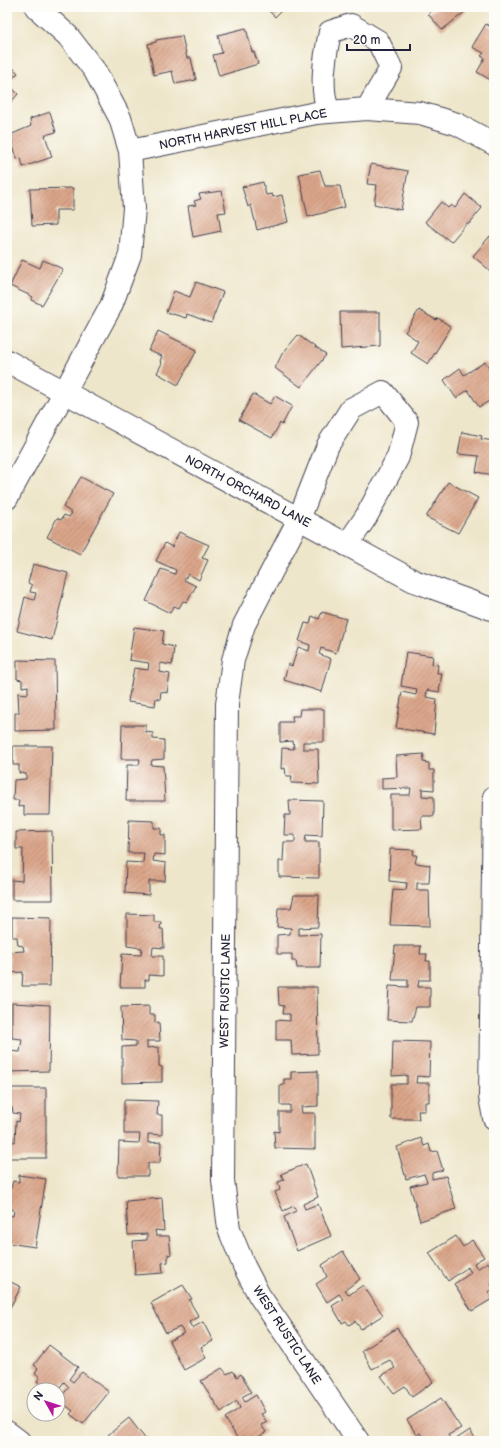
<svg xmlns="http://www.w3.org/2000/svg" width="501" height="1448" font-family="'Balsamiq Sans',sans-serif">
<defs>
<pattern id="building-hatch" width="6" height="6" patternUnits="userSpaceOnUse"><rect width="6" height="6" fill="#dba68a"/><path d="M-1 1l2-2M0 6l6-6M5 7l2-2" fill="none" stroke="#b18772"/></pattern>
</defs>
<rect width="100%" height="100%" fill="#fdfcf7"/>
<filter id="ink" filterUnits="userSpaceOnUse"><feTurbulence type="fractalNoise" baseFrequency=".025" numOctaves="2"/><feDisplacementMap in="SourceGraphic" scale="8" xChannelSelector="R" yChannelSelector="G"/><feConvolveMatrix kernelMatrix="1 2 1 2 8 2 1 2 1" color-interpolation-filters="sRGB"/></filter>
<filter id="wash" filterUnits="userSpaceOnUse"><feTurbulence type="fractalNoise" baseFrequency=".012" numOctaves="4" result="noise"/><feDisplacementMap in="SourceGraphic" scale="16" xChannelSelector="R" yChannelSelector="G"/><feGaussianBlur stdDeviation="0.9" result="paint"/><feColorMatrix in="noise" values="0 0 0 0 0 0 0 0 0 0 0 0 0 0 0 0 0 1.4 0 .05"/><feComposite in="paint" operator="in"/></filter>
<g filter="url(#wash)">
<rect width="100%" height="100%" fill="#eee6ca"/>
<g id="blocks">
<!-- building -->
<path fill="url(#building-hatch)" d="M265 7H285L275 17Z
M438 7H471L442 30 428 14Z
M486 24 494 29V82L477 72 485 58 481 56 484 53 472 47Z
M246 28 252 52H254L258 64 219 76 213 55 222 53 218 35Z
M182 36 187 58H191L196 80 175 84 172 71 154 75 148 44 156 42V40Z
M7 62 18 73 7 83 18 94 7 107Z
M50 112 56 132 45 135 52 157 23 167 21 158 17 159 10 135 31 126 30 119Z
M371 164 408 171 401 210 374 204 377 185 367 184Z
M320 170 325 186H340L345 207 308 217 299 174Z
M263 182 266 195 272 194 273 197 282 195 288 222 257 230 251 205 248 207 242 187Z
M73 188V210H56V225L32 226 30 189Z
M222 191 226 212 218 213 221 231 193 237 188 206 196 205 194 201 201 199 199 194Z
M465 194 482 208 469 224 467 223 451 242 425 222 441 202 448 208 451 205 455 208Z
M490 236 494 239V274L473 256Z
M22 260 40 268 43 260 63 269 42 305 31 300 33 297 10 286Z
M196 282 223 292 211 323 187 314 186 318 166 312 174 291 190 297Z
M419 310 436 320 438 318 451 327 428 364 411 353 418 341 405 332Z
M340 312H380V346L341 349Z
M158 331 197 350 178 385 157 373 162 363 160 361 162 356 149 351Z
M298 335 326 355 301 387 275 368 282 354Z
M485 362 494 374V398L479 407 468 390 456 398 444 380 460 368 464 375Z
M253 394 270 404 275 396 292 406 282 425 280 423 272 438 239 420Z
M462 432 482 436 481 439 494 441V475L476 472 479 456 458 454Z
M81 477 113 494 80 554 47 537 57 518 61 520 64 515 69 517 72 513 63 507Z
M448 482 478 498 458 533 426 517Z
M179 532 209 545 202 558 208 560 199 580 188 574 184 580 196 586 187 602 183 601 179 608 174 606 170 613 146 601 161 569 175 574 176 570 156 561 165 543 172 547Z
M33 564 68 573 52 640 17 631 25 597 34 600 36 593 30 592 32 585 28 583Z
M322 612 346 619 336 653 321 648 319 654 331 659 322 692 284 680 288 664 292 666 298 647 309 651 310 645 299 641 305 623 310 624 312 616 319 619Z
M134 627 164 631 162 644 174 647 172 665 160 663V672L170 674 167 693 161 691 160 700 156 698 155 706 128 702 134 668 148 670 149 663 129 660Z
M406 652 433 656 432 664 438 665 437 673H442L439 692 427 690 426 697 437 699 434 734 396 728 402 692 416 695 417 689 401 686Z
M17 660 55 661 56 730 15 731V713H19L18 693 28 694V686L22 687V680L17 679Z
M300 709H324V742H303V749H318L319 784 291 783 292 776H286L285 768 281 769 282 748 294 749 293 741 280 742V722H293L292 716H299Z
M122 725H146V732L153 733V739L164 740V759L152 760 151 765 163 766 165 801H126L127 765H139L140 759H121Z
M13 746H52L50 815H24V806L18 807 19 800H13L14 780 26 779V774L19 773V765H13Z
M424 754 423 762 429 763V770H434V790L422 789V796L434 797V816H421L422 829 391 830V795H410L411 788 382 789V778L397 777 396 756Z
M289 800 323 801 322 836 306 835 305 842H319V878L279 877V861H283L284 842H295V835H284L285 815H290Z
M129 820 154 821V828H161V835H165V855L154 854 153 861 166 863 165 881H149V895L125 893 126 862 143 863 144 853H128Z
M52 831 53 900H12V880L22 881 23 849H16V832Z
M390 849 414 850 413 855H417L415 863 430 865 429 883H417V890H429L430 926 390 925 393 889 406 890 407 883 389 881Z
M294 895H319L318 927 299 928V935L321 934 320 968H297L296 961H292V954H277V935L290 934 291 928 277 927 278 908H291Z
M127 914 154 915V922H161L160 929H163L164 948 153 947 152 956H163V976L149 975V980H145V987H120L122 954 141 955 142 948 127 946Z
M12 917 51 918 50 986H22L23 972 10 973 9 952 24 951 23 946 18 945 17 937H12Z
M395 946H421L420 954H427L426 961H430V980H419L418 987H430V1007H416L412 1021 387 1020 389 986 408 987V980H392Z
M278 987H317L318 1054 292 1055 291 1040H276V1020L290 1021V1014H283L284 1006 279 1005Z
M12 1003 50 1005 49 1071 8 1072V1051L20 1052 22 1039 12 1038Z
M149 1006V1015H155V1023L159 1022 160 1041H147V1048L159 1047V1066L162 1067V1082L122 1083V1047L136 1046V1041L122 1040 121 1007Z
M393 1041 430 1042 429 1077 417 1076 416 1083H429V1102H425V1111H418L419 1119H391V1084H407V1075L392 1076Z
M318 1071V1106L301 1107 302 1113H315V1149L275 1148 274 1131 279 1132V1112H290V1105H280V1086L284 1085V1079H291V1072Z
M8 1088H46V1158H8V1141L15 1142 16 1121 19 1122 20 1114 13 1113 12 1107 8 1108Z
M124 1100 158 1101 157 1115H162V1135L148 1134V1143L161 1142 160 1163H148V1176H118L119 1142 139 1143 140 1134H124Z
M421 1138 424 1146 429 1144 431 1152 437 1151 443 1170 432 1173V1179L446 1176 456 1209 420 1221 410 1186 427 1182 424 1174 406 1179 397 1147Z
M306 1164 318 1197 303 1204 305 1209 318 1204 331 1236 297 1251 284 1217 296 1211 294 1206 283 1211 275 1192 280 1190 278 1182 284 1180 281 1174Z
M19 1175 46 1179 35 1247 7 1243V1215L13 1216 14 1210 7 1209V1187L11 1188 13 1181 19 1182Z
M162 1198 164 1231 155 1230 156 1236H169L171 1255 168 1254V1262L162 1263 163 1273 135 1275 133 1241 147 1240V1234L128 1235 126 1201Z
M456 1236 463 1247 472 1240 484 1257 474 1263 477 1269 488 1262 494 1272V1282L491 1284 494 1289 488 1292 492 1299 472 1311 454 1284 471 1273 468 1267 448 1281 429 1253Z
M343 1251 360 1279 345 1290 349 1295 363 1285 383 1315 361 1329 355 1321 349 1325 346 1321 342 1323 332 1306 343 1299 339 1294 327 1302 316 1284 327 1277 322 1265Z
M7 1280 21 1287 7 1313Z
M183 1285 192 1299 189 1300 199 1317 189 1322 192 1328 203 1322 213 1341 201 1347 206 1358 184 1370 169 1341 184 1333 180 1327 166 1333 151 1303Z
M397 1328 433 1382 412 1397 405 1386 394 1393 381 1376 395 1368 390 1360 372 1369 362 1351Z
M49 1345 78 1367 69 1379 73 1382 82 1372 109 1392 83 1424 70 1414 73 1411 59 1400 69 1387 64 1382 58 1390H47L37 1381 40 1377 35 1373 38 1368 34 1365Z
M222 1368 227 1374 233 1371 237 1377 241 1374 251 1392 242 1397 245 1402 256 1395 265 1412 261 1414 267 1422 261 1425 266 1432 253 1441H239L225 1418 240 1408 237 1401 221 1412 201 1381Z
M441 1398 461 1428 448 1435 451 1441H426L420 1433 417 1435 407 1420Z
M129 1418 147 1441H112L113 1440 108 1435Z
M470 1430 477 1441H453Z"/>
</g>
</g>
<g filter="url(#ink)">
<use href="#blocks" fill-opacity="0" stroke="#413f50" stroke-width="1"/>
<g fill="none" stroke-linecap="round" stroke-linejoin="round">
<!-- minor casing -->
<g stroke="#413f50" stroke-width="24">
<path id="minor" d="M329 112C319 89 325 56 330 32L351 25 378 41 391 68 367 109
M130 151 316 113 367 109 420 113 457 124 494 144
M7 498 111 306 130 255 134 208 130 151 120 118 95 71 68 36 36 7
M347 545 366 517 398 457 407 422 383 392 351 409 328 445 299 519 244 625 233 660 227 704 223 1180 229 1229 244 1266 259 1295 358 1441
M494 797 490 1097 494 1118
M7 1432 19 1441"/>
</g>
<!-- tertiary casing -->
<g stroke="#413f50" stroke-width="24">
<path id="tertiary" d="M7 361 414 581 494 610"/>
</g>
<!-- minor -->
<use href="#minor" stroke="#fff" stroke-width="22"/>
<!-- tertiary -->
<use href="#tertiary" stroke="#fff" stroke-width="22"/>
</g>
</g>
<g text-anchor="middle" stroke-width="4" stroke-linejoin="round" paint-order="stroke">
<!-- street labels -->
<g font-size="12" fill="#22223b" stroke="#fdfcf7">
<text transform="translate(243 129) rotate(-11)" y="4">NORTH HARVEST HILL PLACE</text>
<text transform="translate(248 491) rotate(28)" y="4">NORTH ORCHARD LANE</text>
<text transform="translate(225 991) rotate(-89)" y="4">WEST RUSTIC LANE</text>
<text transform="translate(287 1335) rotate(57)" y="4">WEST RUSTIC LANE</text>
</g>
</g>
<!-- margin -->
<rect width="501" height="1448" fill="none" stroke="#fdfcf7" stroke-width="24"/>
<!-- north arrow -->
<g transform="translate(46 1402) rotate(309)"><circle r="19" fill="#fdfcf7" stroke="#a5a5ac"/>
<path d="M0-3L7 15L0 10L-7 15Z" fill="#b5179e"/>
<text y="-6" font-size="11" font-weight="bold" text-anchor="middle" fill="#22223b">N</text>
</g>
<!-- scale -->
<path d="M347 44v6h63v-6" fill="none" stroke="#22223b" stroke-width="2"/>
<text x="353" y="44" font-size="12" fill="#22223b" stroke="#fdfcf7" stroke-width="3" paint-order="stroke">20 m</text>
</svg>
